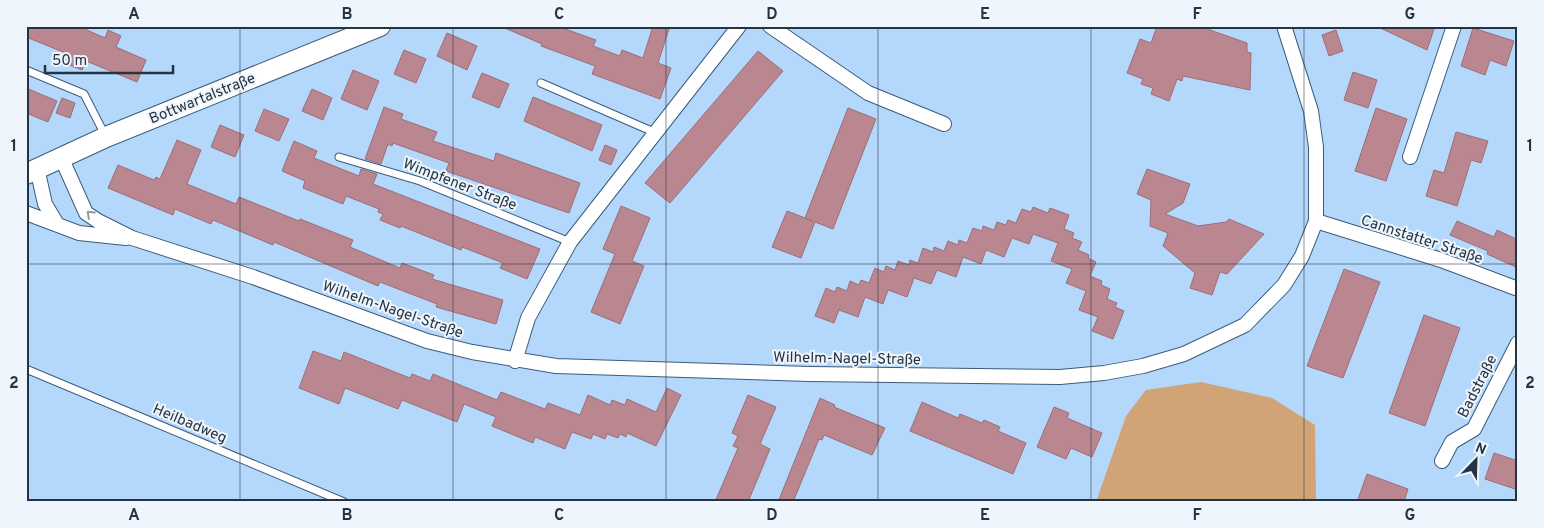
<svg xmlns="http://www.w3.org/2000/svg" width="1544" height="528" font-family="Overpass,sans-serif">
<rect width="100%" height="100%" fill="#b3d8fb"/>
<!-- green -->
<path fill="#d0a476" d="M1201 382 1272 398 1315 425 1316 502H1096L1126 416 1146 390Z"/>
<!-- building -->
<path fill="#ba8790" stroke="#9e6d76" d="M26 26H78L105 38 108 30 121 36 116 47 146 60 137 82 86 61 82 70 64 63 68 54 26 37Z
M500 26H557L596 40 593 46 620 56 622 50 643 58 653 26H670L658 63 671 68 660 99 592 74 595 66 541 46 542 44Z
M1157 26H1211L1210 30 1247 43V52L1251 53 1250 90 1183 76 1182 81 1177 79 1169 101 1151 94 1153 88 1141 84 1143 79 1127 73 1140 39 1151 43Z
M1376 26H1435L1427 50Z
M1473 28 1514 41 1506 66 1490 60 1485 75 1461 66Z
M1336 30 1343 51 1329 56 1322 35Z
M447 33 477 46 467 70 437 56Z
M404 50 426 59 416 83 394 74Z
M758 51 783 71 670 203 645 183Z
M353 70 379 81 367 110 341 99Z
M1353 72 1377 80 1368 108 1344 100Z
M482 73 509 84 499 108 472 97Z
M26 88 57 101 48 122 26 113Z
M312 89 332 98 323 120 302 111Z
M533 97 602 125 592 151 524 121Z
M62 98 75 103 70 118 56 113Z
M384 107 403 114 401 119 437 132 433 141 494 161 496 153 580 183 569 213 446 171 449 163 393 143 392 146 388 144 381 164 365 159Z
M848 108 876 119 833 229 815 222 801 258 772 247 787 211 813 221 805 218Z
M1376 108 1407 119 1386 181 1355 171Z
M264 109 289 119 279 141 255 131Z
M220 125 244 135 235 157 211 147Z
M1456 132 1488 141 1481 163 1471 160 1457 206 1426 196 1434 170 1444 173Z
M177 140 201 150 187 184 236 204 239 197 299 221 300 219 353 240 350 247 400 268 402 263 434 275 432 279 503 300 496 324 436 307 437 304 380 282 378 286 274 242 273 245 213 220 211 224 175 209 173 215 108 188 118 165 154 180 156 177 160 179Z
M294 141 317 151 314 158 359 176 361 169 377 174 373 184 540 249 527 279 500 268 503 263 462 247 461 250 401 226 400 228 380 220 383 214 378 212 379 209 346 196 343 204 303 188 305 181 282 171Z
M605 145 617 150 611 165 599 160Z
M1147 169 1190 184 1183 203 1165 214 1198 226 1226 222 1229 219 1264 234 1227 274 1220 272 1212 295 1190 288 1195 273 1163 246 1168 233 1150 226 1151 200 1137 194Z
M621 206 650 218 632 261 644 266 620 324 591 312 615 254 603 249Z
M1033 207 1048 213 1050 208 1069 215 1064 229 1074 233 1072 238 1082 242 1078 250 1089 255 1088 258 1096 262 1090 276 1102 281 1101 285 1110 289 1107 299 1117 303 1115 307 1124 311 1113 339 1092 331 1098 317 1079 310 1086 291 1066 283 1072 269 1051 261 1058 243 1033 234 1029 244 1012 238 1004 257 986 250 981 264 963 257 956 277 937 270 931 284 914 278 907 297 888 290 883 304 865 297 858 317 839 310 834 323 815 316 826 288 835 292 837 287 847 291 850 281 859 285 861 280 869 283 875 268 884 272 886 266 895 270 898 261 909 265 910 260 918 263 923 248 933 252 934 247 944 251 948 241 958 245 959 240 967 243 973 228 982 231 983 226 994 230 997 222 1006 225 1008 220 1016 223 1022 209 1031 212Z
M1457 221 1494 237 1497 230 1518 240V268L1487 254 1488 251 1450 235Z
M1344 269 1380 282 1343 378 1307 366Z
M1424 315 1460 328 1425 426 1389 413Z
M313 351 341 361 344 352 410 378 412 374 430 381 433 374 497 400 501 392 545 409 548 403 580 415 588 395 610 405 612 400 625 405 627 399 656 412 667 388 681 395 656 446 627 433 626 437 620 434 618 438 607 434 605 439 593 434 591 439 572 432 565 449 535 437 533 443 492 426 496 417 464 404 457 422 402 400 398 409 345 388 339 404 299 388Z
M748 395 776 407 760 444 770 449 748 502H715L738 448 733 446 738 436 732 433Z
M820 398 835 405 834 407 885 428 872 455 824 435 822 440 819 439 793 502H778Z
M922 402 958 418 960 414 982 423 984 420 1000 427 998 431 1026 443 1013 474 910 431Z
M1054 407 1069 413 1067 418 1102 433 1092 457 1071 448 1066 459 1037 447Z
M1494 453 1518 461V490L1485 479Z
M1367 474 1408 489 1404 502H1357Z"/>
<g fill="none" stroke-linecap="round" stroke-linejoin="round">
<!-- service casing -->
<g stroke="#3c5c7b" stroke-width="9">
<path id="service" d="M26 70 84 94 105 135
M541 83 656 133
M339 157 420 181 570 242
M26 369 344 502"/>
</g>
<!-- minor casing -->
<g stroke="#3c5c7b" stroke-width="16">
<path id="minor" d="M770 26 868 93 944 124
M61 157 86 213 98 221 132 238 253 277 427 341 472 352 556 366 809 374 1060 377 1104 373 1143 366 1184 354 1245 325 1284 285 1302 256 1316 221V147L1311 111 1284 26
M1410 157 1454 26
M37 168 45 204 57 224
M26 213 79 233 126 238
M1316 221 1441 260 1518 289
M515 361 528 318 570 242 739 26
M1442 461 1452 442 1474 429 1518 343"/>
</g>
<!-- secondary casing -->
<g stroke="#3c5c7b" stroke-width="22">
<path id="secondary" d="M26 174 106 137 380 26"/>
</g>
<!-- service -->
<use href="#service" stroke="#fff" stroke-width="7"/>
<!-- minor -->
<use href="#minor" stroke="#fff" stroke-width="14"/>
<!-- secondary -->
<use href="#secondary" stroke="#fff" stroke-width="20"/>
</g>
<!-- one-way arrows -->
<defs><path id="oneway-chevron" d="M-2-3.5L2.5 0L-2 3.5" fill="none" stroke-width="1.6" stroke-linecap="round" stroke-linejoin="round" transform="scale(1.25)"/></defs>
<use stroke="#929aa0" href="#oneway-chevron" transform="translate(90 214) rotate(-137)"/>
<!-- grid -->
<path fill="none" stroke="#263442" stroke-width="1" stroke-opacity="0.55" d="M240 26V502M453 26V502M666 26V502M878 26V502M1091 26V502M1304 26V502M26 264H1518"/>
<g text-anchor="middle" stroke-width="4" stroke-linejoin="round" paint-order="stroke">
<!-- street labels -->
<g font-size="15" fill="#263442" stroke="#eef5fc">
<text transform="translate(202 98) rotate(-22)" y="5">Bottwartalstraße</text>
<text transform="translate(460 184) rotate(21)" y="5">Wimpfener Straße</text>
<text transform="translate(1422 239) rotate(18)" y="5">Cannstatter Straße</text>
<text transform="translate(393 309) rotate(19)" y="5">Wilhelm-Nagel-Straße</text>
<text transform="translate(847 358) rotate(1)" y="5">Wilhelm-Nagel-Straße</text>
<text transform="translate(1477 386) rotate(-63)" y="5">Badstraße</text>
<text transform="translate(190 423) rotate(23)" y="5">Heilbadweg</text>
</g>
</g>
<!-- border -->
<rect width="1544" height="528" fill="none" stroke="#eef5fc" stroke-width="55"/>
<!-- north arrow -->
<g transform="translate(1476 460) rotate(23)" stroke="#eef5fc" stroke-width="4" paint-order="stroke">
<path d="M0-4L9 19L0 12L-9 19Z" fill="#263442"/>
<text y="-8" font-size="14" font-weight="bold" text-anchor="middle" fill="#263442">N</text>
</g>
<!-- scale -->
<path d="M45 65v8h128v-8" fill="none" stroke="#263442" stroke-width="2.5"/>
<text x="52" y="65" font-size="15" fill="#263442" stroke="#eef5fc" stroke-width="4" paint-order="stroke">50 m</text>
<rect x="28" y="28" width="1488" height="472" fill="none" stroke="#263442" stroke-width="2"/>
<g font-size="16" text-anchor="middle" font-weight="bold" fill="#263442">
<text x="134" y="19">A</text>
<text x="347" y="19">B</text>
<text x="559" y="19">C</text>
<text x="772" y="19">D</text>
<text x="985" y="19">E</text>
<text x="1197" y="19">F</text>
<text x="1410" y="19">G</text>
<text x="14" y="151">1</text>
<text x="1530" y="151">1</text>
<text x="14" y="388">2</text>
<text x="1530" y="388">2</text>
<text x="134" y="520">A</text>
<text x="347" y="520">B</text>
<text x="559" y="520">C</text>
<text x="772" y="520">D</text>
<text x="985" y="520">E</text>
<text x="1197" y="520">F</text>
<text x="1410" y="520">G</text>
</g>
</svg>
